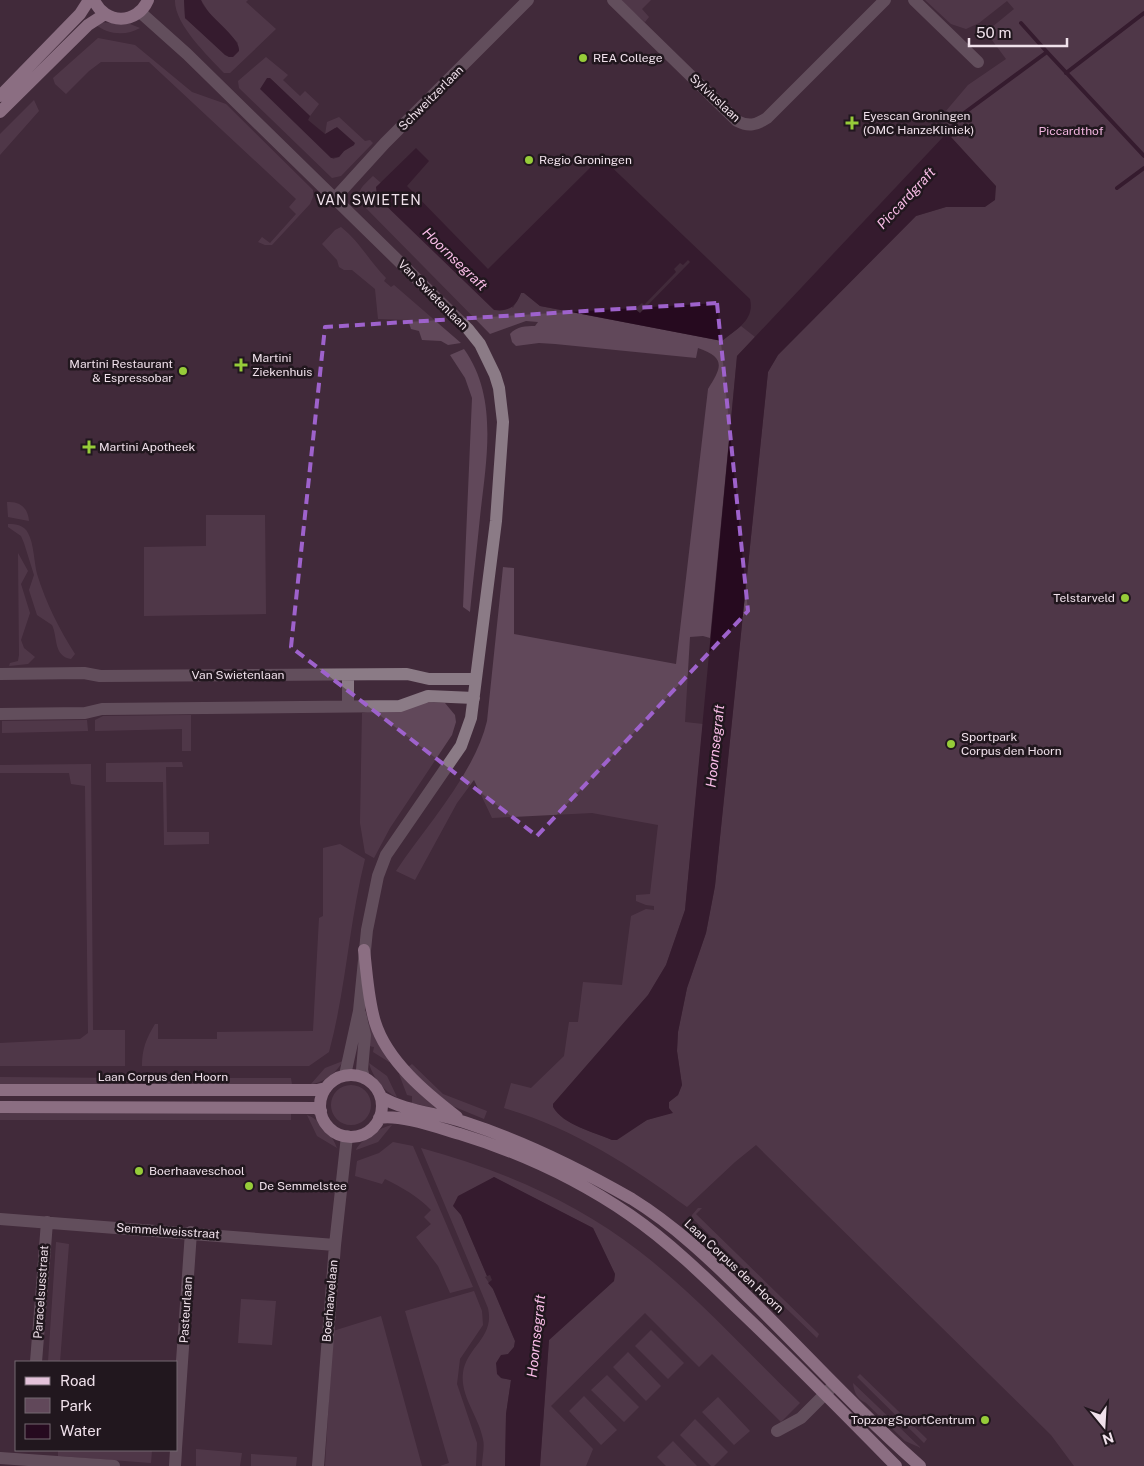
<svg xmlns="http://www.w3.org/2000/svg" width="1144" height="1466" font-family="'Public Sans',sans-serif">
<rect width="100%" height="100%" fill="#412a3a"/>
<!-- green -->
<path fill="#61485a" d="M175 0H184L185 18 229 57 238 43 211 16 201 0H248L246 2 276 29 230 73H224C208 56 174 24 175 0Z
M619 0H651L642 9 649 17 645 22Z
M925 0H1144V1466H1074L1051 1435 756 1145 735 1162 687 1207C630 1165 572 1128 504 1108L511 1083 531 1088 564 1056 569 1022H578L583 982 622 985 631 916 646 909 654 910V906L646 905 636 901V895L650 894 658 825 592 813 492 818 474 780 457 803 415 880 396 871C426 826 475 773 487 721L503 567 514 568V634L676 664 708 389C721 368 727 358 698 348L696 358 555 344 539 343 516 346 512 342 510 334C517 326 526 326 535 326L538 322 526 321 490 334 359 201C357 189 365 184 373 176L381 183 376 187 513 308 521 293H524L540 306 722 341 741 326 755 337 737 356 710 638 703 636 690 637 685 722 703 724 685 910 666 965 648 995 553 1104C562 1125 592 1131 612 1140L647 1120 663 1115 669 1108V1102L678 1095 682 1085 677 1051 678 1032 687 988 706 933 715 886 768 372 778 355 916 216 946 207H973L952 138 944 136 940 118 968 85 1006 59 986 32 1014 9 1007 1 979 23 966 29 951 24Z
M98 22 130 24 140 28C126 36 108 35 95 24Z
M98 38 135 45 192 92 226 104 313 190V197L310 204 272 245H265L258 242 262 237 270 243 296 214 289 207 296 199 149 62H101L89 71 66 94 55 84 53 78Z
M266 57 288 75 283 80 300 96 305 91 319 104 310 116 270 78 333 159 339 157 344 151 354 145 335 128 325 135 327 122 339 117 365 141 370 140 373 143 341 176 332 178 239 88 238 81Z
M34 100 39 111 0 155V134Z
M341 227C359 241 370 262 386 278L384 281 391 287 394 285 461 343 448 345 441 341 422 340 419 331 411 329 408 320 378 319 375 289 352 270H344L339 267 337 260 322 244 335 230Z
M464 349C499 398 486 461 480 517 477 548 473 580 470 612L463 607 472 398 465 378 450 355Z
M7 502C20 501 28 508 29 521L8 517Z
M206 515H265L266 614 144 616V547L206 546Z
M8 524C16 524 24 525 28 533 34 544 34 562 37 574 46 603 59 629 75 654L71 659C53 656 58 637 52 625L37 615 29 590 34 575 24 543 21 536 8 527Z
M18 553 28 571 21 584 30 613 21 640 24 648 35 657 28 664 9 666 10 663 18 661 19 655Z
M422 702 445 703 455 715 456 722 452 735 390 828 374 858 365 853 360 823 362 713Z
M191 715V751H182V729L95 731V720L103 716Z
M87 720 88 731 2 733V721Z
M182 762 183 767H166L167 832H209V844L164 845 163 782H106V763Z
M91 764 93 1030H125V1066H0V1043L80 1039 88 1033 85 786 71 784 69 773H0V765Z
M340 844 365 859C349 923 346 989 329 1052L309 1066H142C142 1049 146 1039 155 1024H158V1039H217V1032L313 1031 319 918 323 916V848Z
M369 1018 392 1060 389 1062 373 1052 374 1047 369 1046Z
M343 1061C337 1072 324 1083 311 1084L325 1068Z
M369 1063 387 1076 397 1097C384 1092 372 1076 369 1063Z
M412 1064 443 1094 487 1111 484 1119 450 1105 408 1067Z
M402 1071 439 1109 412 1103V1096L407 1095 399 1074Z
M0 1077 127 1078 120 1085 0 1086Z
M146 1078H291L292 1085H149Z
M331 1105a20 20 0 1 1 40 0a20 20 0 1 1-40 0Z
M0 1111 291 1112V1120H0Z
M307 1115C319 1119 333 1136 337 1148L317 1136Z
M392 1125 378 1142 356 1150C360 1140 381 1127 392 1125Z
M393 1142 413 1146 473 1287 450 1293 438 1266 416 1237 431 1224 424 1217 431 1210C418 1196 401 1187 385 1179L382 1184 355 1176 357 1161 379 1153Z
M421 1148C499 1169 575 1201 639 1251 697 1296 747 1352 800 1403L781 1422 712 1354 699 1367 645 1313 551 1406 593 1449 586 1466H540L549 1340 614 1281 615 1274 593 1228 494 1177 453 1205 461 1215 487 1276 485 1277 493 1289 515 1341 514 1347 508 1354 501 1378 511 1380 506 1414 505 1466H482C482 1458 485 1447 483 1439 479 1417 460 1396 463 1373 466 1347 495 1338 488 1308Z
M698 1208H702L696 1214 819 1334 817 1338 692 1218V1215Z
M56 1242 69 1244 60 1362H48Z
M474 1291 482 1311 483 1325 460 1359 457 1384 477 1443 476 1466H440L449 1463 405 1311Z
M241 1299 276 1301 272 1345 238 1343Z
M381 1316 422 1466H325L333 1331Z
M651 1330 684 1363 668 1379 635 1346Z
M628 1352 661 1386 646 1401 613 1367Z
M860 1374 927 1439 924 1443 857 1377Z
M607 1375 639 1407 624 1422 591 1390Z
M853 1383 921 1448 905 1441 866 1403C857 1399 854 1392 853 1383Z
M584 1396 617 1430 601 1445 569 1411Z
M718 1397 750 1431 734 1445 702 1412Z
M695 1419 728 1452 714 1466H711L680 1435Z
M673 1441 697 1466H666L657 1457Z
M196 1449 242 1453 240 1466H196Z
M58 1450H152L151 1463 58 1456Z
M251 1454 297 1457 296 1466H251Z"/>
<!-- water -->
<path fill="#260a1f" d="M184 0H201C207 17 241 37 239 51L233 57H229L225 55 185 18Z
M267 78H270L310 116 308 120 325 134 337 127 355 143 354 145 344 151 339 157 331 158 260 89Z
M944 136 952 138 996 186 995 200 985 207H946L916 216 778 355 768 372 715 886 706 933 687 988 678 1032 677 1051 682 1085 678 1095 669 1102V1108L673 1113 647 1120 617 1140H612C594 1132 563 1125 553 1107V1104L648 995 666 965 685 910 737 356Z
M416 148 429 161 407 186 488 269 601 157 750 299C755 320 737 329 722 341L540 306 524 293H521C516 307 508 312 494 310L377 197 376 187Z
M494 1177 593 1228 615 1274 614 1281 549 1340 540 1466H505L506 1414 511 1380 501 1378 497 1374 496 1363 501 1355 508 1354 514 1347 515 1341 493 1289 488 1283 492 1280 490 1275 487 1276 461 1215 453 1206 458 1196Z"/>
<!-- pier -->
<path fill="#412a3a" d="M688 260 690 262 640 313 635 309 642 303 644 305 676 272 674 269 680 263 683 265Z"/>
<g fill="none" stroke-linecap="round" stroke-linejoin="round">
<!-- stream -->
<path stroke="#260a1f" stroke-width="4" d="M1047 52 1144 156
M1066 73 1144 13
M948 141 956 119 1047 52 1021 23
M1117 188 1144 168"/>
<!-- minor -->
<path stroke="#8b7b86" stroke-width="12" d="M613 0 737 121C749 127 756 125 767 118L885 0
M914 0 978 62
M140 12 187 54 468 329 480 344 495 375 499 388 503 422 496 521 471 718 461 746 386 855 378 876 367 930 359 1011 345 1075
M335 198 385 143 528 0
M0 674 84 673 100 676 407 674 429 679H476
M348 675V706
M0 714 85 713 102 709 400 706 428 696 474 698
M360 1013 365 1035 362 1070 364 1078
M0 1219 335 1245
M36 1362 47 1222
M777 1431 801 1418 834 1385
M176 1448 191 1232
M0 1458 114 1466
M175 1466 176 1450
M318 1466 335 1245 347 1136"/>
<!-- major -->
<path stroke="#e4c2da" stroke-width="12" d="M94 0C105 25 137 25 148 0
M0 96 80 14 89 0
M0 112 88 25 105 14
M364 950C367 974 368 999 375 1022 387 1061 426 1093 457 1117
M320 1106a31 31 0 1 1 62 0a31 31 0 1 1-62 0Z
M0 1090H317L326 1088
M381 1097C404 1111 437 1113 464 1122 523 1141 578 1168 632 1199 674 1225 710 1259 745 1294 804 1351 858 1412 920 1466
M0 1107 315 1108 321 1111
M379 1118C400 1114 439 1128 460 1134 519 1152 579 1180 630 1215 669 1242 704 1276 738 1309 792 1360 844 1413 896 1466"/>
</g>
<!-- marked area -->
<path d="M0 0H1144V1466H0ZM717 303 748 611 537 836 291 647 325 327Z" fill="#412a3a" fill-opacity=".55" fill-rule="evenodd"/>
<path fill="none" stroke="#9e62cc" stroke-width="4" stroke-dasharray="10 6" stroke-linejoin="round" d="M717 303 748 611 537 836 291 647 325 327Z"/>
<!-- markers -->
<g fill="#96cc39" stroke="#21171e" stroke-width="2">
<circle cx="583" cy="58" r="5"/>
<path d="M849.5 115.5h5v5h5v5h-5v5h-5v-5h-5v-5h5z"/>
<circle cx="529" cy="160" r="5"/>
<path d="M238.5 357.5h5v5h5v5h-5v5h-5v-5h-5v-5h5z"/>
<circle cx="183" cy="371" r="5"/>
<path d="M86.5 439.5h5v5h5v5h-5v5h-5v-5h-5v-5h5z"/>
<circle cx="1125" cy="598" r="5"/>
<circle cx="951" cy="744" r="5"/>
<circle cx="139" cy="1171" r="5"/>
<circle cx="249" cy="1186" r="5"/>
<circle cx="985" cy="1420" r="5"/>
</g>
<g text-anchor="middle" stroke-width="5" stroke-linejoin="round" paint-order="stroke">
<!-- poi labels -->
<g font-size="12" fill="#f0e1eb" stroke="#21171e" text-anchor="start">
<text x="593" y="62">REA College</text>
<text x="863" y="120">Eyescan Groningen<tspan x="863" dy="14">(OMC HanzeKliniek)</tspan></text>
<text x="539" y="164">Regio Groningen</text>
<text x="252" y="362">Martini<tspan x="252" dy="14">Ziekenhuis</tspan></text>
<text x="173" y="368" text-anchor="end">Martini Restaurant<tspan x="173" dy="14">&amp; Espressobar</tspan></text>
<text x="99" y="451">Martini Apotheek</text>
<text x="1115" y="602" text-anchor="end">Telstarveld</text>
<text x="961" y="741">Sportpark<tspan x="961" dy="14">Corpus den Hoorn</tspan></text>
<text x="149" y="1175">Boerhaaveschool</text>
<text x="259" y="1190">De Semmelstee</text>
<text x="975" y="1424" text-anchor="end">TopzorgSportCentrum</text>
</g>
<!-- street labels -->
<g font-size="12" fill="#f0e1eb" stroke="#21171e">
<text transform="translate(431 98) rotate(-45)" y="4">Schweitzerlaan</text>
<text transform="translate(715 98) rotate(43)" y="4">Sylviuslaan</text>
<text transform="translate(433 295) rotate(45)" y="4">Van Swietenlaan</text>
<text x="238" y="679">Van Swietenlaan</text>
<text x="163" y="1081">Laan Corpus den Hoorn</text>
<text transform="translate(168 1231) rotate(4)" y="4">Semmelweisstraat</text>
<text transform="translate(734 1266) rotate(43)" y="4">Laan Corpus den Hoorn</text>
<text transform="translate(41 1292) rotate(-86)" y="4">Paracelsusstraat</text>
<text transform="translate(330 1301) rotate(-85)" y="4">Boerhaavelaan</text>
<text transform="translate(186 1310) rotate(-86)" y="4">Pasteurlaan</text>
</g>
<!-- park labels -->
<g font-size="12" fill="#efb3dd" stroke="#21171e">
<text x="1071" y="135">Piccardthof</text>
</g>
<!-- water labels -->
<g font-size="14" font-style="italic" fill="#f8bce6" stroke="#21171e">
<text transform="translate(906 198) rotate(-47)" y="5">Piccardgraft</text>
<text transform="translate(455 259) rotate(44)" y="5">Hoornsegraft</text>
<text transform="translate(715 746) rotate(-84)" y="5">Hoornsegraft</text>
<text transform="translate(536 1336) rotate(-84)" y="5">Hoornsegraft</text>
</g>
<!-- neighbourhood labels -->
<g font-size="14" letter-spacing="1" fill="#f0e1eb" stroke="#21171e">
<text x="369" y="205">VAN SWIETEN</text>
</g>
</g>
<!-- legend -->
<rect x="15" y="1361" width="162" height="90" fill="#21171e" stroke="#746870"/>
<rect x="25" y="1377" width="25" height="8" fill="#e4c2da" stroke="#746870"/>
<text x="60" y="1386" font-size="15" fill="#f0e1eb">Road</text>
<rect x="25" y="1398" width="25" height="15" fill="#61485a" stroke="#746870"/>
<text x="60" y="1411" font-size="15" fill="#f0e1eb">Park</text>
<rect x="25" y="1424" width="25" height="15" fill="#260a1f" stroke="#746870"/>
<text x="60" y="1436" font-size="15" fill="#f0e1eb">Water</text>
<!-- north arrow -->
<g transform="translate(1104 1426) rotate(162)" stroke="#21171e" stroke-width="4" paint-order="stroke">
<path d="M0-4L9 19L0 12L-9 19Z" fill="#f0e1eb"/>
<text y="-8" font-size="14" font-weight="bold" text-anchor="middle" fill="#f0e1eb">N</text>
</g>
<!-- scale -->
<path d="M969 38v8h98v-8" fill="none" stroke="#f0e1eb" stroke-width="2.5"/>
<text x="976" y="38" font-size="15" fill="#f0e1eb" stroke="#21171e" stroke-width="4" paint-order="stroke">50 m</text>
</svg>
